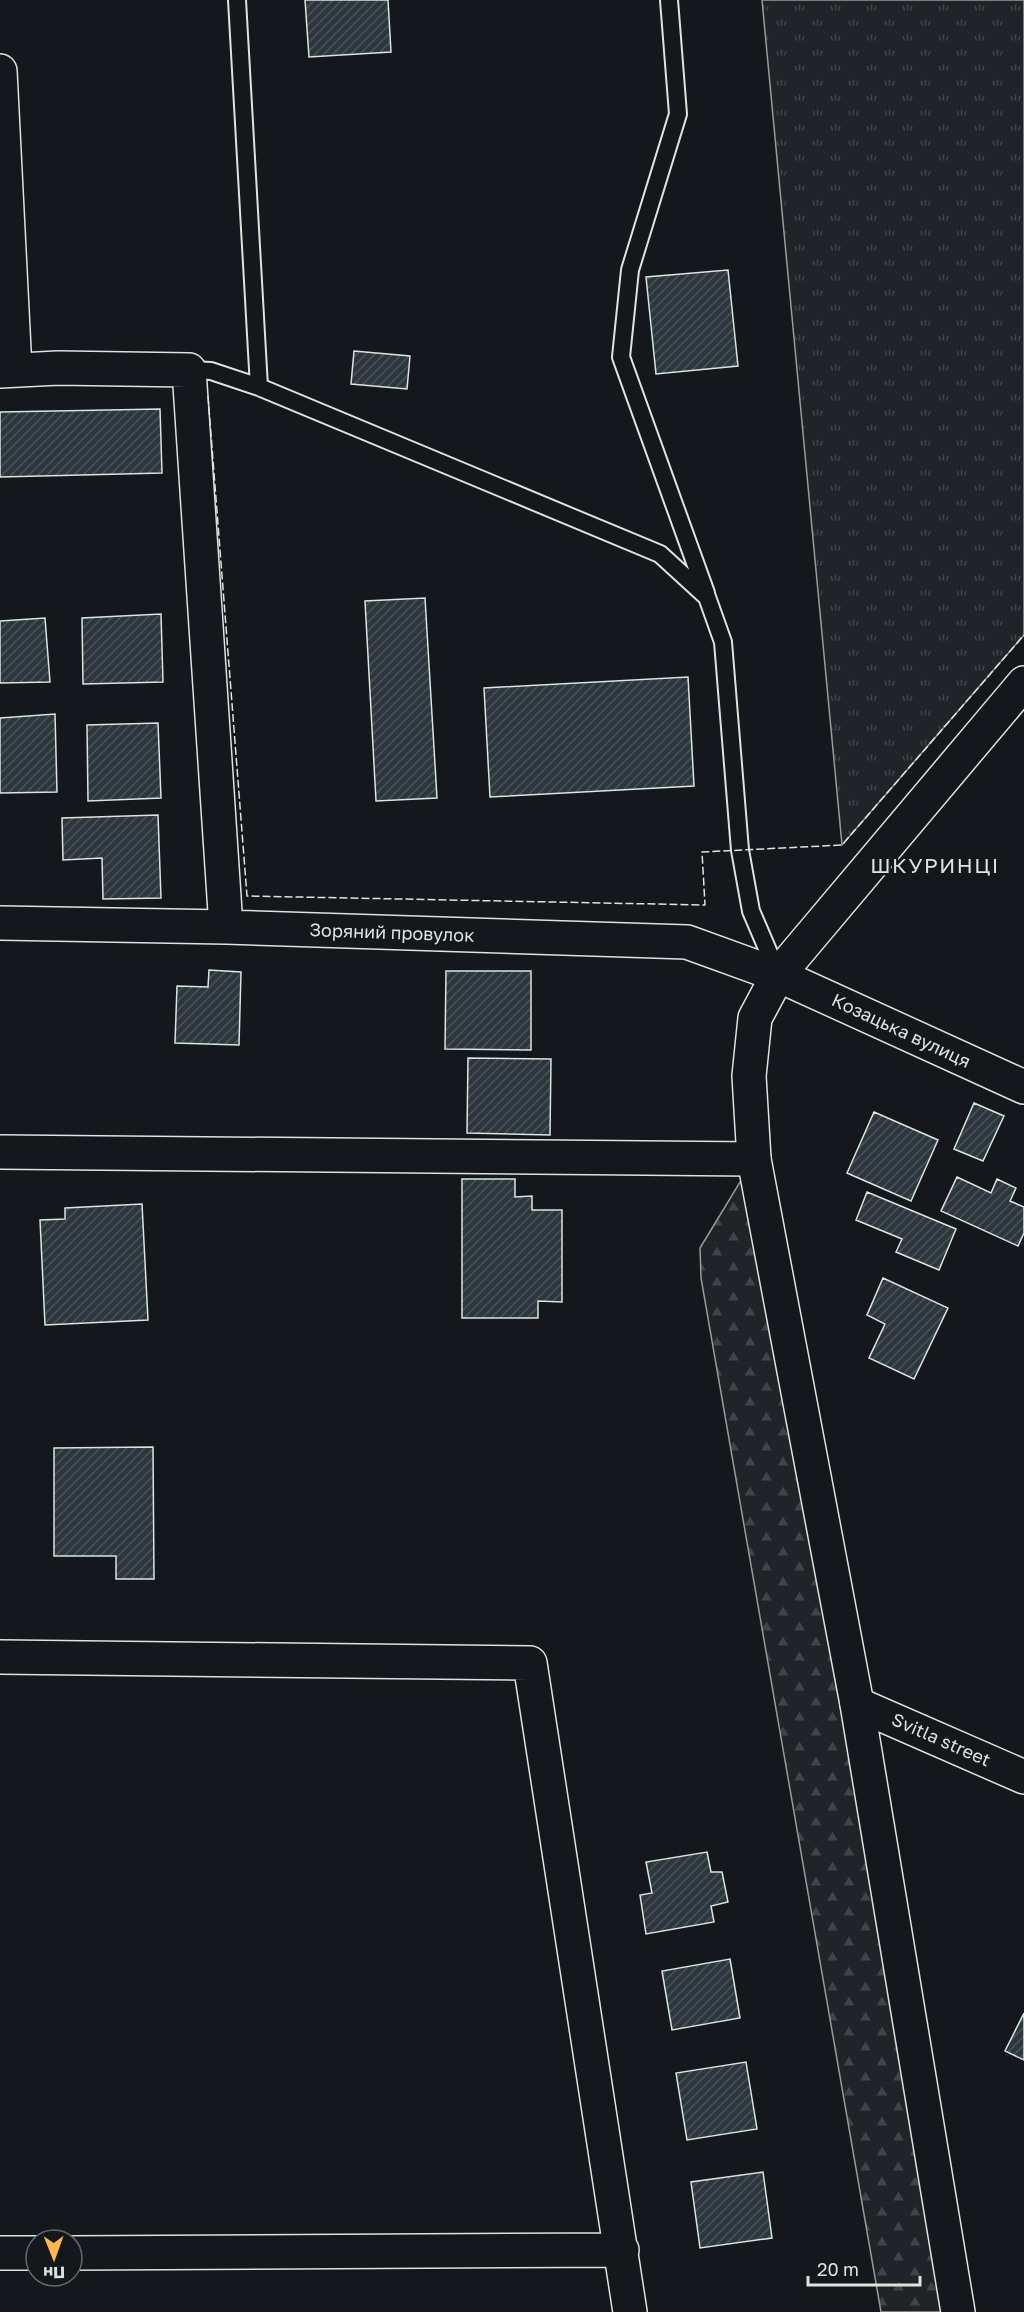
<svg xmlns="http://www.w3.org/2000/svg" width="1024" height="2312" font-family="'Golos Text',sans-serif">
<defs>
<pattern id="grass-tufts" width="24" height="20" patternUnits="userSpaceOnUse" patternTransform="scale(1.5)"><rect width="24" height="20" fill="#202428"/><path d="M3 7l-1-3M5 7V3M7 7l1-3M15 17l-1-3M17 17v-4M19 17l1-3" fill="none" stroke="#404447"/></pattern>
<pattern id="forest-firs" width="22" height="20" patternUnits="userSpaceOnUse" patternTransform="scale(1.5)"><rect width="22" height="20" fill="#202428"/><path d="M5 1l3.5 6h-7zM16 11l3.5 6h-7z" fill="#404447"/></pattern>
<pattern id="building-hatch" width="6" height="6" patternUnits="userSpaceOnUse" patternTransform="scale(1.5)"><rect width="6" height="6" fill="#2c363c"/><path d="M-1 1l2-2M0 6l6-6M5 7l2-2" fill="none" stroke="#4a5358"/></pattern>
</defs>
<rect width="100%" height="100%" fill="#14181c"/>
<!-- grass -->
<path fill="url(#grass-tufts)" stroke="#939e99" stroke-width="1.5" d="M762 0H1024V635L842 845Z"/>
<!-- forest -->
<path fill="url(#forest-firs)" stroke="#939e99" stroke-width="1.5" d="M754 1159 958 2312H881L701 1278 700 1248Z"/>
<!-- building -->
<path fill="url(#building-hatch)" stroke="#d8e6dc" stroke-width="1.5" d="M305 0H388L391 52 309 57Z
M728 270 738 366 656 374 646 277Z
M354 351 410 356 407 389 351 384Z
M160 409 162 473 0 477V412Z
M425 598 437 798 376 801 365 601Z
M161 614 163 682 83 684 82 618Z
M45 618 50 682 0 683V621Z
M688 677 694 786 490 797 484 688Z
M55 714 57 792 0 793V718Z
M158 723 161 798 88 801 87 725Z
M158 815 161 898 103 899 102 858 63 860 62 818Z
M209 970 241 972 239 1045 175 1043 177 986 208 987Z
M446 971H531V1050L445 1049Z
M468 1058 551 1059 550 1135 467 1133Z
M974 1103 1004 1116 983 1161 954 1149Z
M874 1112 938 1140 911 1201 847 1173Z
M957 1177 991 1193 997 1179 1016 1188 1010 1201 1024 1207V1233L1018 1246 941 1211Z
M462 1179H515V1197L532 1196V1210H562V1302L538 1301V1318H462Z
M867 1192 956 1229 939 1270 896 1252 902 1239 856 1220Z
M142 1204 148 1320 45 1325 40 1220 65 1219V1208Z
M883 1278 948 1308 914 1379 869 1358 885 1324 867 1315Z
M153 1447 154 1579H116V1556H54V1448Z
M707 1852 711 1872H722L728 1902 711 1906 714 1922 646 1934 640 1895 652 1893 646 1862Z
M730 1959 740 2018 672 2030 662 1971Z
M1024 2013V2060L1005 2051Z
M746 2062 757 2129 687 2140 676 2073Z
M763 2172 772 2238 700 2248 691 2182Z"/>
<g fill="none" stroke-linecap="round" stroke-linejoin="round">
<!-- lane casing -->
<g stroke="#d8e6dc" stroke-width="20">
<path id="lane" d="M237 0 259 387
M669 0 678 114 630 270 621 357 706 593
M189 370 211 371 259 387 660 554 707 597 723 642 740 850 751 911 778 974"/>
</g>
<!-- street casing -->
<g stroke="#d8e6dc" stroke-width="36">
<path id="street" d="M0 71 15 370
M0 371 58 368 189 370 226 927
M0 923 226 927 687 942 778 975 1024 1087
M0 1152 754 1159
M0 1657 530 1663 630 2312
M857 1704 1024 1777
M0 2253H36
M72 2253 622 2250"/>
</g>
<!-- secondary casing -->
<g stroke="#d8e6dc" stroke-width="36">
<path id="secondary" d="M958 2312 857 1704 754 1159 749 1076 755 1018 778 975 1024 683"/>
</g>
<!-- lane -->
<use href="#lane" stroke="#14181c" stroke-width="16"/>
<!-- street -->
<use href="#street" stroke="#14181c" stroke-width="33"/>
<!-- secondary -->
<use href="#secondary" stroke="#14181c" stroke-width="33"/>
<!-- fence -->
<path stroke="#d8e6dc" stroke-width="1.5" stroke-dasharray="8 3" stroke-linecap="butt" d="M208 396 247 896 705 905 702 852 842 845 1024 635"/>
</g>
<g text-anchor="middle" stroke-width="4.5" stroke-linejoin="round" paint-order="stroke">
<!-- street labels -->
<g font-size="18" fill="#d8e6dc" stroke="#14181c">
<text transform="translate(392 933) rotate(2)" y="6">Зоряний провулок</text>
<text transform="translate(901 1031) rotate(25)" y="6">Козацька вулиця</text>
<text transform="translate(941 1740) rotate(24)" y="6">Svitla street</text>
</g>
<!-- quarter labels -->
<g font-size="21" letter-spacing="1.5" fill="#d8e6dc" stroke="#14181c">
<text x="935" y="873">ШКУРИНЦІ</text>
</g>
</g>
<!-- north arrow -->
<g transform="translate(54 2258) rotate(179)"><circle r="28" fill="#14181c" stroke="#626a69" stroke-width="1.5"/>
<path d="M0-4.5L10 22L0 15L-10 22Z" fill="#ffb74d"/>
<text y="-9" font-size="16" font-weight="bold" text-anchor="middle" fill="#d8e6dc">Пн</text>
</g>
<!-- scale -->
<path d="M808 2276v9h112v-9" fill="none" stroke="#d8e6dc" stroke-width="3"/>
<text x="817" y="2276" font-size="18" fill="#d8e6dc" stroke="#14181c" stroke-width="4.5" paint-order="stroke">20 m</text>
</svg>
